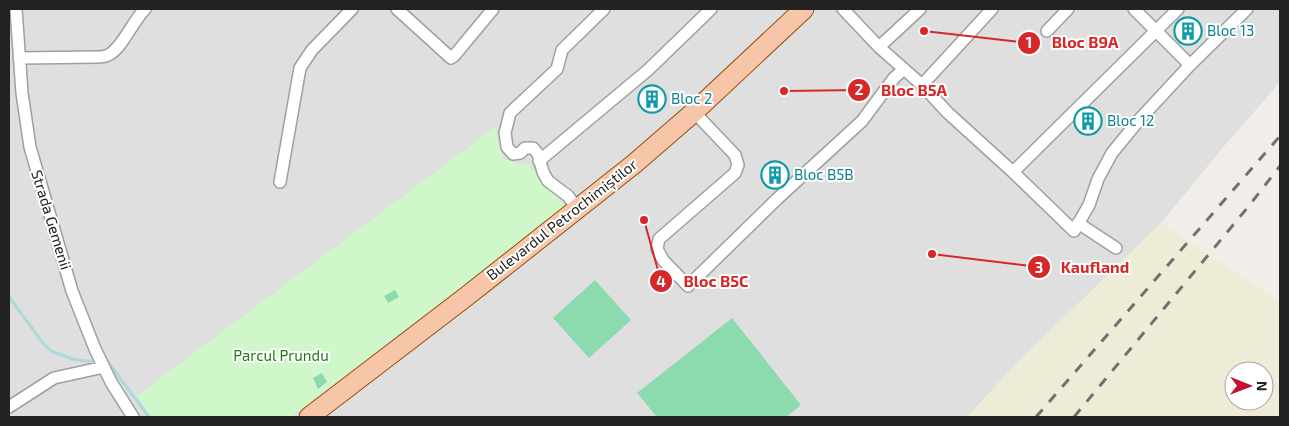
<svg xmlns="http://www.w3.org/2000/svg" width="1289" height="426" font-family="'Exo 2',sans-serif">
<rect width="100%" height="100%" fill="#f1ede9"/>
<!-- residential -->
<path fill="#e0dfdf" d="M9 9H1280V82L1220 151 1161 223 1017 363 967 417H9Z"/>
<!-- farmland -->
<path fill="#eeebd6" fill-rule="evenodd" d="M1161 223 1280 302V417H967L1017 363ZM1234 371H1264V401H1234Z"/>
<!-- park -->
<path fill="#cff7ca" d="M495 127 503 159 529 165 566 207 291 417H152L137 396Z"/>
<!-- pitch -->
<path fill="#8cdbae" d="M595 280 631 320 589 358 553 318Z
M395 290 399 297 388 303 384 296Z
M732 318 801 405 786 417H657L637 393Z
M322 373 327 382 318 389 313 378Z"/>
<!-- parking -->
<path fill="#dedede" d="M1102 217 1128 240 1109 261 1083 238Z
M675 262 727 316 695 347 644 292Z"/>
<g fill="none" stroke-linecap="round" stroke-linejoin="round">
<!-- stream -->
<path stroke="#acdadc" stroke-width="3" d="M9 297 43 343 51 351 73 359 85 361H91L97 358
M105 358 149 417"/>
<!-- minor casing -->
<g stroke="#9f9f9f" stroke-width="14">
<path id="minor" d="M16 9 22 93 30 147 72 291 95 349 111 382 133 417
M397 9 451 58 454 56 493 9
M843 9 879 47 922 85 948 113 1013 172 1074 231 1089 205 1098 179 1112 153 1139 120 1190 65 1247 9
M1134 9 1190 65
M1047 31 1068 9
M879 47 920 9
M19 58 98 57C102 57 107 56 110 54 123 46 133 21 145 9
M922 85 992 9
M694 112 735 155 738 165 735 173 659 239 657 249 663 260 688 286 777 199 862 121 894 78 904 69
M539 161 648 70 711 9
M1013 172 1178 9
M280 182 300 68 312 50 352 9
M577 208 568 196 548 181 543 172 538 154 533 148H525L520 153 513 154 507 147 505 133 510 113 557 69 562 50 604 9
M1078 223 1116 248
M9 407 54 378 104 367"/>
</g>
<!-- primary casing -->
<g stroke="#964d09" stroke-width="21">
<path id="primary" d="M309 417 467 296 634 164 694 112 804 9"/>
</g>
<!-- minor -->
<use href="#minor" stroke="#fff" stroke-width="11"/>
<!-- primary -->
<use href="#primary" stroke="#f7c6a8" stroke-width="19"/>
<!-- rail -->
<path stroke="#707070" stroke-width="3" stroke-dasharray="10 10" stroke-linecap="butt" d="M1036 417 1280 136
M1074 417 1248 207 1280 166"/>
</g>
<!-- icons -->
<defs>
<g id="building-ring" transform="scale(1.4375)"><circle r="9.5" fill="#fff" stroke="#0f9aa8" stroke-width="1.5"/><path d="M-4-6H4V6H1V3H-1V6H-4ZM-2.5-4.3h1.7v1.8h-1.7ZM.8-4.3h1.7v1.8H.8ZM-2.5-1h1.7V.8h-1.7ZM.8-1h1.7V.8H.8Z" fill="#0f9aa8"/></g>
</defs>
<g fill-rule="evenodd">
<use href="#building-ring" x="1188" y="31"/>
<use href="#building-ring" x="652" y="99"/>
<use href="#building-ring" x="1088" y="121"/>
<use href="#building-ring" x="775" y="175"/>
</g>
<g text-anchor="middle" stroke-width="4" stroke-linejoin="round" paint-order="stroke">
<!-- culture labels -->
<g font-size="15" fill="#0d838f" stroke="#fff" text-anchor="start">
<text x="1207" y="36">Bloc 13</text>
<text x="671" y="104">Bloc 2</text>
<text x="1107" y="126">Bloc 12</text>
<text x="794" y="180">Bloc B5B</text>
</g>
<!-- street labels -->
<g font-size="15" fill="#222" stroke="#fff">
<text transform="translate(51 220) rotate(73)" y="5">Strada Gemenii</text>
<text transform="translate(562 220) rotate(-38)" y="5">Bulevardul Petrochimiștilor</text>
</g>
<!-- park labels -->
<g font-size="15" fill="#1e7c13" stroke="#fff">
<text x="281" y="361">Parcul Prundu</text>
</g>
</g>
<!-- callouts -->
<path fill="none" stroke="#d62828" stroke-width="2" d="M924 31L1029 43M784 91L859 90M932 254L1039 267M644 220L661 281"/>
<g fill="#d62828" stroke="#fff" stroke-width="2">
<circle cx="924" cy="31" r="5"/>
<circle cx="784" cy="91" r="5"/>
<circle cx="932" cy="254" r="5"/>
<circle cx="644" cy="220" r="5"/>
<circle cx="1029" cy="43" r="12"/>
<circle cx="859" cy="90" r="12"/>
<circle cx="1039" cy="267" r="12"/>
<circle cx="661" cy="281" r="12"/>
</g>
<g font-size="15" text-anchor="middle" font-weight="bold" fill="#fff">
<text x="1029" y="48">1</text>
<text x="859" y="95">2</text>
<text x="1039" y="273">3</text>
<text x="661" y="287">4</text>
</g>
<g font-size="16" text-anchor="middle" font-weight="bold" fill="#d62828" stroke="#fff" stroke-width="4" stroke-linejoin="round" paint-order="stroke">
<text x="1085" y="48">Bloc B9A</text>
<text x="914" y="96">Bloc B5A</text>
<text x="1095" y="273">Kaufland</text>
<text x="716" y="287">Bloc B5C</text>
</g>
<!-- border -->
<rect width="1289" height="426" fill="none" stroke="#222222" stroke-width="20"/>
<!-- north arrow -->
<g transform="translate(1249 386) rotate(91)"><circle r="24" fill="#ffffff" stroke="#a7a7a7"/>
<path d="M0-4L9 19L0 12L-9 19Z" fill="#c70c2f"/>
<text y="-8" font-size="14" font-weight="bold" text-anchor="middle" fill="#222222">N</text>
</g>
</svg>
